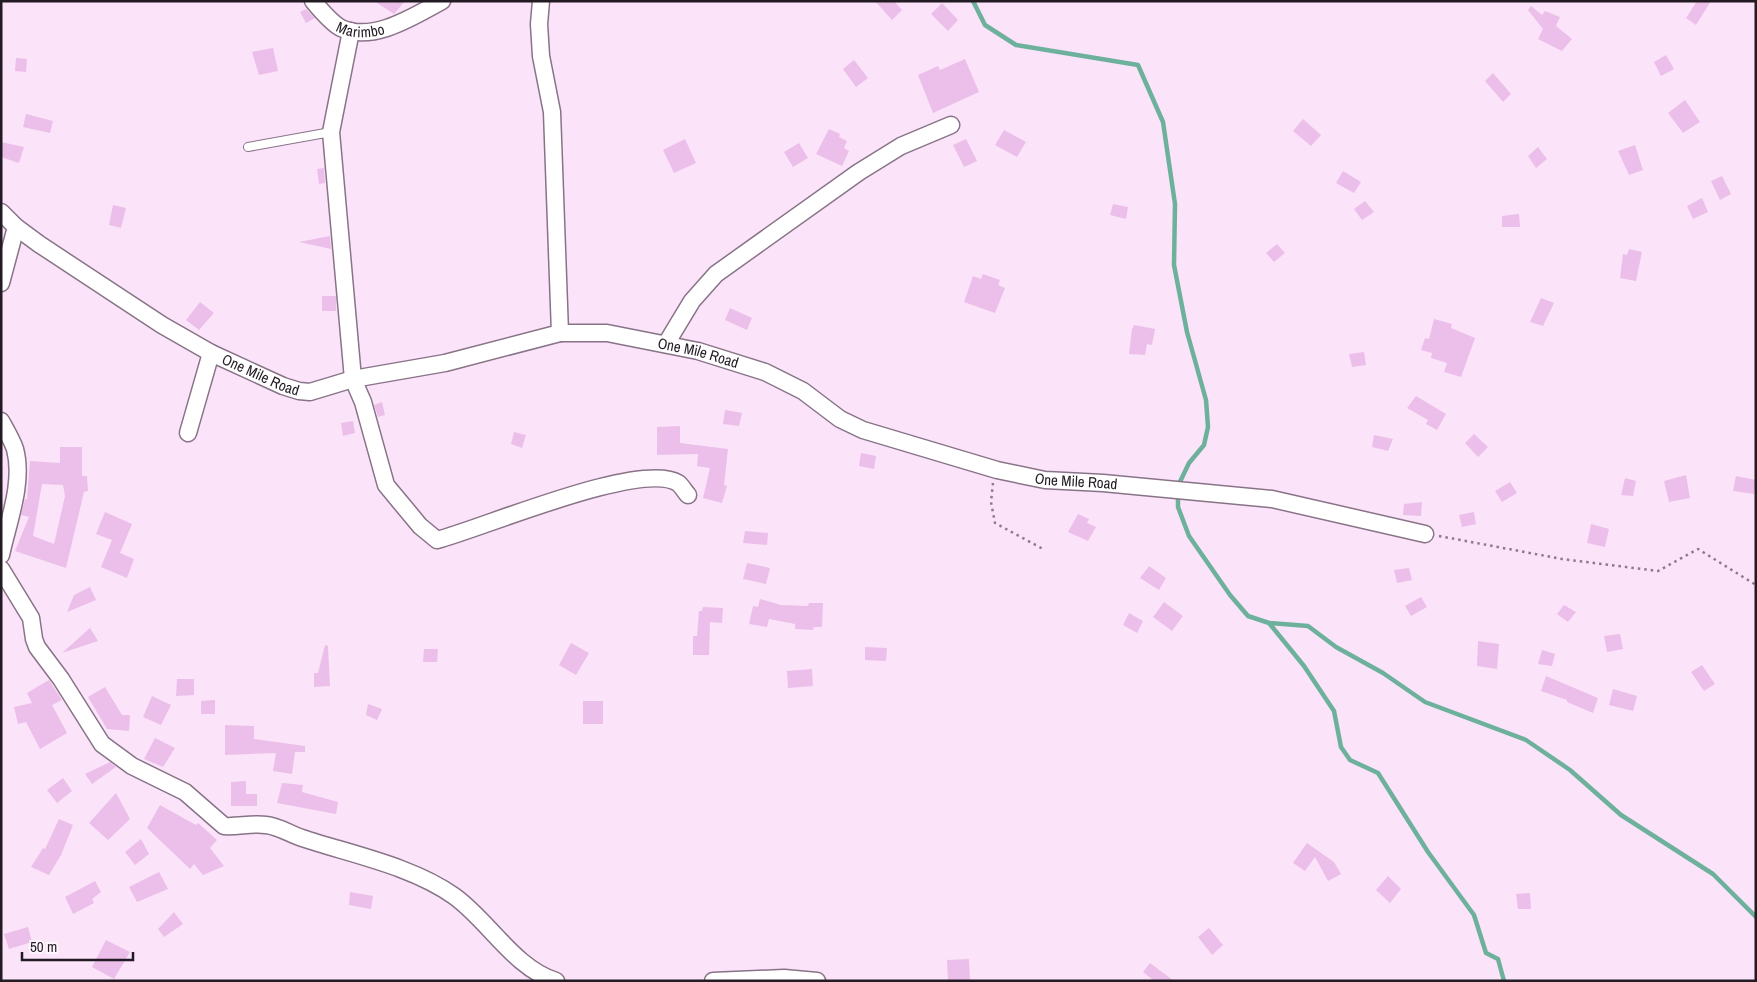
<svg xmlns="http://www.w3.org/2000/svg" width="1757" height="982" font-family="'Archivo Narrow',sans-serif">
<rect width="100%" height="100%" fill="#fbe3f9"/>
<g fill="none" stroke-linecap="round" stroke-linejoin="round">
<!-- stream -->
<path stroke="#6db19d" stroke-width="4.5" d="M973 1 985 25 1016 45 1138 65 1163 122 1175 204 1174 265 1187 332 1206 400 1208 427 1204 445 1189 463 1178 486
M1178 494V507L1189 536 1230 595 1248 616 1269 623 1308 626 1336 647 1383 673 1425 702 1526 740 1570 770 1621 815 1713 874 1756 917
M1269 623 1304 666 1334 711 1341 747 1350 760 1378 773 1428 852 1474 915 1486 953 1498 959 1504 981"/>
</g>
<!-- building -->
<path fill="#ebbfe9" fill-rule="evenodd" d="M374 1H405L394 14Z
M875 1H894L902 10 892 20Z
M1697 1H1711L1696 25 1686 18Z
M942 3 958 20 948 31 931 14Z
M1531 6 1542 15 1545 11 1560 17 1556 26 1572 39 1562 51 1538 39 1543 29 1528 10Z
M306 9 315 18 306 23 300 12Z
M273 48 278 71 259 75 252 52Z
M1666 55 1674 69 1661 76 1654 62Z
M16 58 27 59 26 72 15 71Z
M965 59 979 92 933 113 918 75 938 66 940 70Z
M854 60 868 78 856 87 843 69Z
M1493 73 1511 94 1503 102 1485 81Z
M1685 100 1700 122 1683 133 1668 113Z
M26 114 53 121 50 133 23 127Z
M1303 119 1321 135 1311 146 1293 131Z
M829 129 840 134 839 137 847 141 844 148 849 151 842 166 816 154Z
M1004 130 1026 142 1017 157 995 145Z
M685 139 696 163 674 173 663 150Z
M966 139 977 161 964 167 953 145Z
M1 142 24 147 19 163 1 157Z
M799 143 808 158 793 167 784 152Z
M1635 145 1643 170 1629 175 1618 151Z
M1538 147 1547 159 1536 168 1528 156Z
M324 168 325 183 319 184 317 169Z
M1343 171 1361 182 1354 193 1336 183Z
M1722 176 1731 194 1720 200 1711 181Z
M1702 198 1708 212 1693 219 1687 206Z
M1365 201 1374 212 1362 220 1354 209Z
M1113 204 1128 207 1126 219 1110 215Z
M113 205 126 208 121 228 109 225Z
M1519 214 1520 227H1502V216Z
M330 236 331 249 299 242Z
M1277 244 1285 253 1274 262 1266 253Z
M1629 249 1642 252 1636 281 1620 278 1623 254 1627 255Z
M983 274 1000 280 998 285 1005 288 995 313 964 302 973 276 981 279Z
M322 296H336V311H322Z
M1541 298 1554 303 1543 326 1530 322Z
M200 302 214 313 199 330 186 320Z
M730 308 752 318 747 330 725 320Z
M1434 319 1452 324 1451 328 1475 338 1461 377 1444 372 1447 363 1431 358 1432 353 1421 350 1425 338 1429 339Z
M1134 325 1155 329 1152 345 1147 344 1145 355 1129 354 1132 329Z
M1364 352 1366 365 1352 367 1349 354Z
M1416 396 1446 414 1437 430 1426 424 1428 420 1407 408Z
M382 402 385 415 378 417 374 405Z
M725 410 742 413 739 426 723 424Z
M353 421 355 433 343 436 341 423Z
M680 426V443L728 449 724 485 727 486 722 503 703 498 710 468 697 466 698 454 657 455V427Z
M514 432 526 435 522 448 511 444Z
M1474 434 1488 447 1478 457 1465 443Z
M1374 435 1393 439 1388 451 1372 447Z
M60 447H82V476H87L88 491 84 492 66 568 15 551 29 517 21 515 25 499H27L30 461 60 463ZM42 484 63 485 65 496 54 544 33 536Z
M861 453 876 456 874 469 859 466Z
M1686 475 1690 498 1669 502 1664 481Z
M1736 476 1756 480 1754 494 1733 491Z
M1625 478 1636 481 1633 496 1621 495Z
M1510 482 1517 493 1502 502 1495 491Z
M1422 502 1421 516 1403 515 1404 504Z
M105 512 132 524 120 553 134 559 127 578 101 567 112 540 96 534Z
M1474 512 1476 524 1462 527 1459 515Z
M1078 514 1089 519 1087 523 1096 527 1088 541 1068 532Z
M1591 524 1609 529 1605 547 1587 543Z
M745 531 768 533 767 545 743 543Z
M747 563 770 568 766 584 743 579Z
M1149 566 1166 578 1159 590 1140 578Z
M1409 568 1412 580 1397 583 1394 570Z
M90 587 96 600 67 612 74 595Z
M1421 597 1427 607 1411 616 1405 606Z
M760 599 781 605 808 606 809 603H823L822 627H814L813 630 795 629V624L769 619 767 627 749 624 753 606 758 607Z
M1164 602 1183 616 1172 631 1153 617Z
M1564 605 1576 612 1568 622 1557 614Z
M703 607 723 608 722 623 710 622 709 655H693V636H697L699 611H702Z
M1129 613 1143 621 1137 633 1123 625Z
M90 628 98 641 62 653Z
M1620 634 1623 649 1607 652 1604 636Z
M1478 641 1499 644 1497 669 1477 666Z
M571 643 589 653 576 675 559 665Z
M325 645 328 646 330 686 314 687V673H318Z
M865 647 887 648 886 661 865 660Z
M424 649H438L437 662H423Z
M1542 650 1555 654 1552 666 1538 664Z
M1702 665 1715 684 1704 691 1691 672Z
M812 669 813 686 788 688 787 671Z
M1546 676 1598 698 1593 713 1567 702V700L1541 691Z
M177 679H194V695L176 696Z
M49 680 62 700 52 705 67 733 40 749 26 722 18 724 14 707 32 703 27 693Z
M105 687 122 715H130L129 731 107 729 88 697Z
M1613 689 1637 696 1633 711 1609 705Z
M152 696 171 705 161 725 143 717Z
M215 700V714H201V701Z
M583 701H603V724H583Z
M368 704 382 709 377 720 366 715Z
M225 725 254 726V739L305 746V752H295L292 774 273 771 276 753 225 755Z
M155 738 175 748 163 767 144 759Z
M110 762 116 767 92 784 85 774Z
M63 778 72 791 57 803 47 790Z
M246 781V794H257V806H231V782Z
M282 783 303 785 302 792 338 802 336 814 277 803Z
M116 793 130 819 108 840 89 823Z
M160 805 196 825 198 823 217 840 210 848 224 866 203 875 194 864 190 869 147 828Z
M59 819 73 825 61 855 49 875 31 867 43 848 45 849Z
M141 839 149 854 135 865 125 852Z
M1307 843 1334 862 1341 874 1328 881 1315 857 1305 871 1293 863Z
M159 872 168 889 137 902 129 887Z
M1388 876 1401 889 1390 903 1376 890Z
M95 881 101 892 92 899 94 903 73 914 65 897Z
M350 892 373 896 371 909 349 905Z
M1530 893 1531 909H1518L1516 894Z
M174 912 183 924 164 937 158 929Z
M28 927 32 942 9 949 4 934Z
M1209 928 1223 945 1212 955 1198 937Z
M106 940 130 952 114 979 92 967Z
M969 959 970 981H948L947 960Z
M1150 963 1174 981H1154L1143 972Z"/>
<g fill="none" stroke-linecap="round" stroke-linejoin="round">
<!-- lane casing -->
<g stroke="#887387" stroke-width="10">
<path id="lane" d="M248 147 331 132"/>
</g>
<!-- street casing -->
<g stroke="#887387" stroke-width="19">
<g id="street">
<path id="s1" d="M313 1C321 10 331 23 341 28 373 43 414 16 442 1"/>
<path d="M541 1 539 24 541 56 552 112 560 333"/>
<path d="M351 31 331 132 353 379 363 402 386 485 420 526 437 540C483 528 641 460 678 483 682 486 685 492 688 495"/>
<path id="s2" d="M1 212 16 227 39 244 162 325 211 353 283 386 299 391 310 392 353 379 445 363 560 333H607L698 351 765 372 803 391 840 419 863 430 997 470 1045 480 1103 483 1272 499 1425 534"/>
<path d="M1 283 16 227"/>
<path d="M666 344 692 301 716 274 859 172 901 146 951 125"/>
<path d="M1 421C6 430 12 440 15 449 24 483 8 522 1 555"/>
<path d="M188 433 211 353"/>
<path d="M1 569 31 618 34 639 37 647 61 679 102 744 132 766 185 792 224 826C238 827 252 823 266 825 278 826 290 834 302 838 350 854 412 866 454 896 488 920 515 969 556 981"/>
<path d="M713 981 784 978 817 981"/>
</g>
</g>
<!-- path -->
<path stroke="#8c7c8b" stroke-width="2.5" stroke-dasharray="2.5 4" stroke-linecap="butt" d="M993 483 991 502 995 523 1043 549
M1439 536 1562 559 1658 571 1698 549 1756 585"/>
<!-- lane -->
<use href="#lane" stroke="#fff" stroke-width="8"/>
<!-- street -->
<use href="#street" stroke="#fff" stroke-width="16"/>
</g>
<g text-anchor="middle" stroke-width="4.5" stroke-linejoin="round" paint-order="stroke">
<!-- street labels -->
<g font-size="15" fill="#231b23" stroke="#fff5fe">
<text dy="5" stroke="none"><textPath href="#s1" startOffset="59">Marimbo</textPath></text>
<text dy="5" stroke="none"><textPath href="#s2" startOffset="758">One Mile Road</textPath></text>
<text dy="5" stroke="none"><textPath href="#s2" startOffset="308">One Mile Road</textPath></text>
<text dy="5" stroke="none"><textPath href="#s2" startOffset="1162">One Mile Road</textPath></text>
</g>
</g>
<!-- border -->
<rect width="1757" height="982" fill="none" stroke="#231b23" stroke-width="5"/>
<!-- scale -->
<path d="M22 952v8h111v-8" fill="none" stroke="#231b23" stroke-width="2.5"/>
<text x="30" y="952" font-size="15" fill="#231b23" stroke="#fff5fe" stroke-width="4" paint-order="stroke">50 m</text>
</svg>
